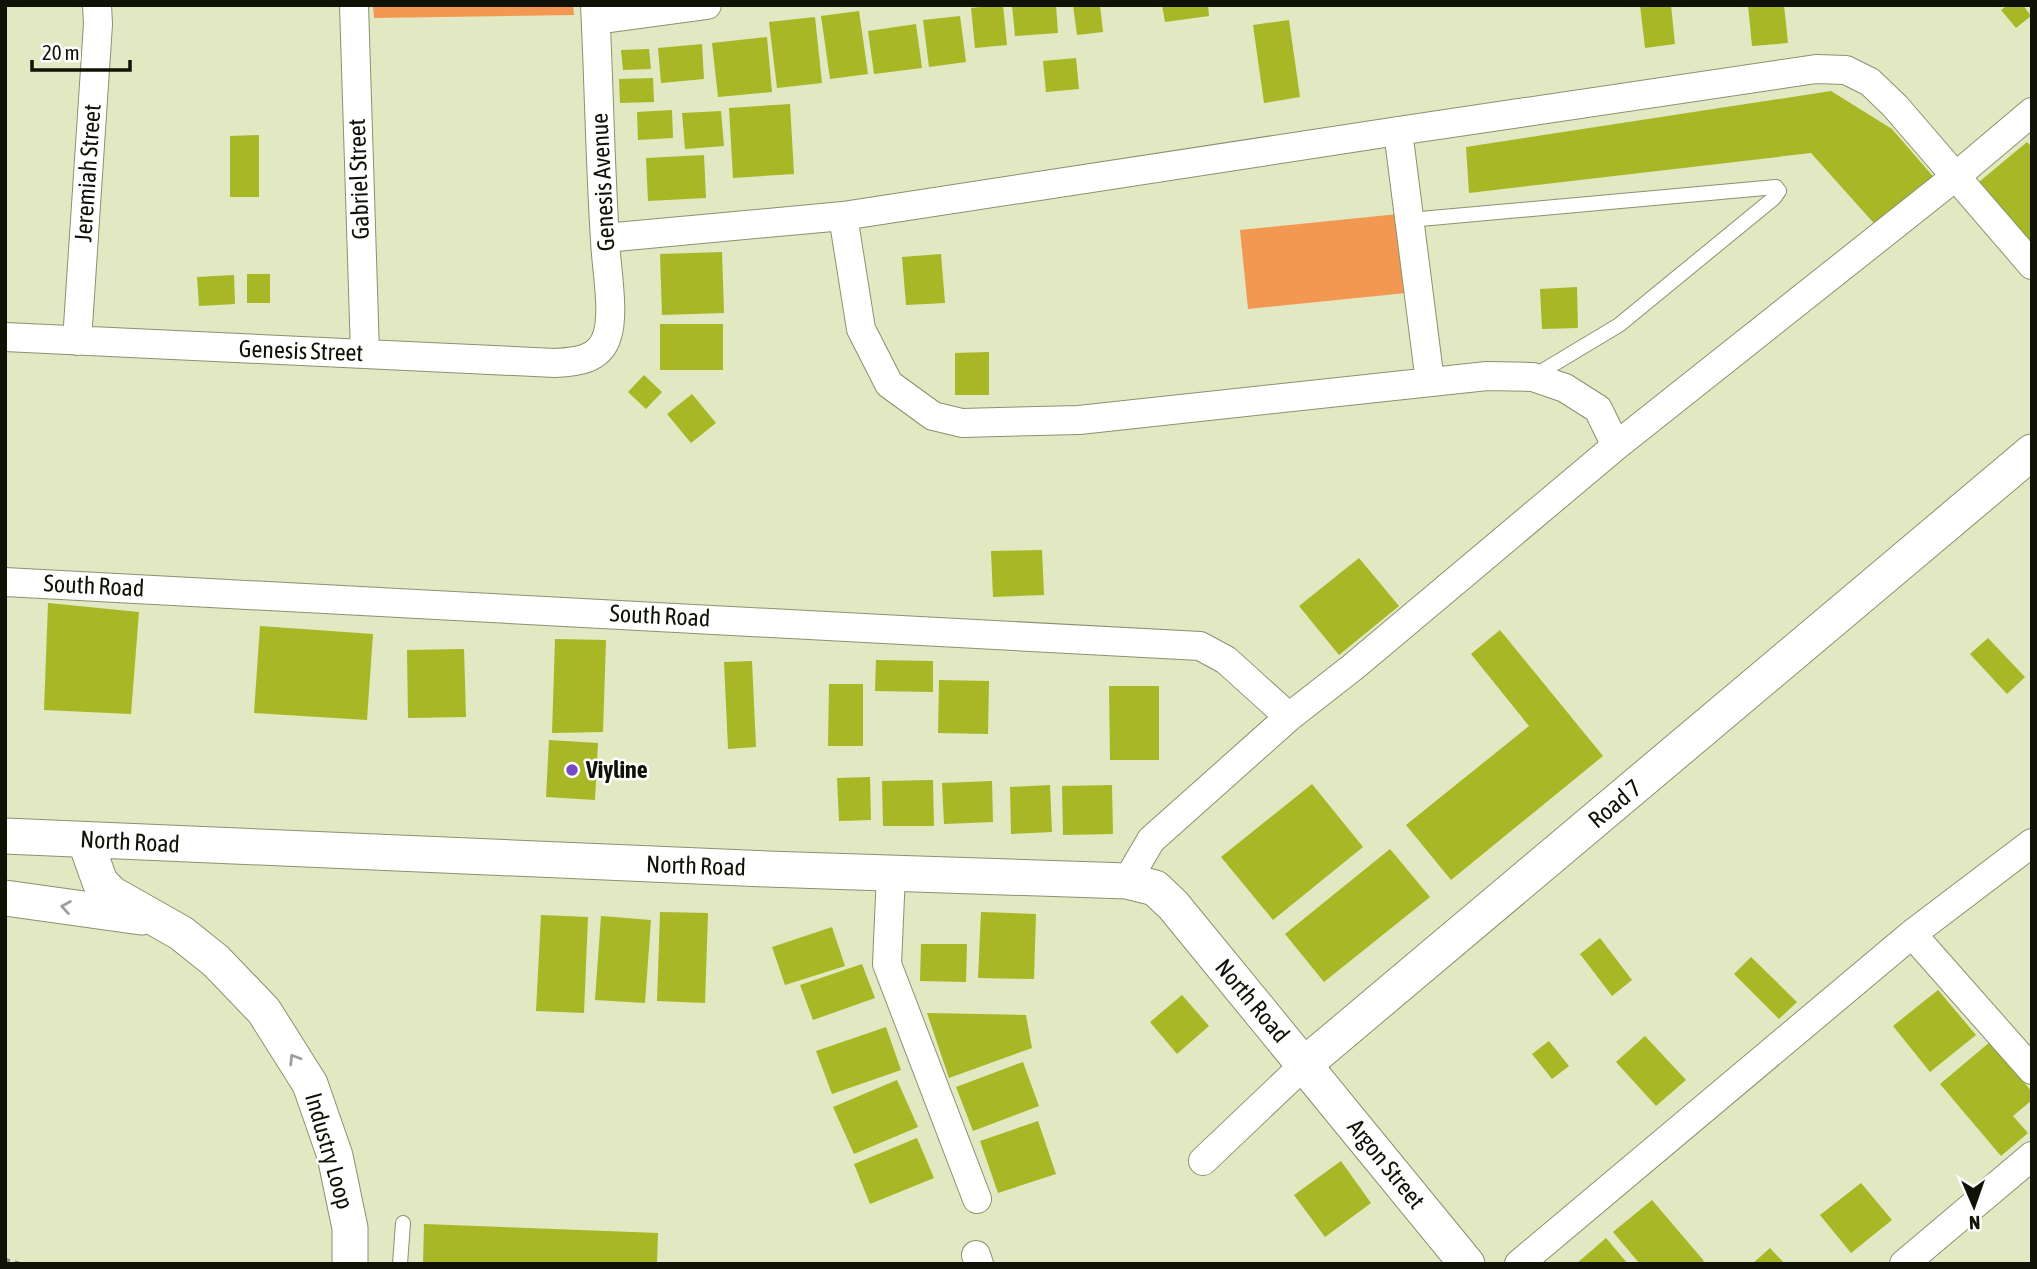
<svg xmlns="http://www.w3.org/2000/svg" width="2037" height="1269" font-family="'Asap Condensed',sans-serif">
<rect width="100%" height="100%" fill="#e1e8c2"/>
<!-- green -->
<path fill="#f29853" d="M373 5H573L574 15 374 18Z
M1398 214 1406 293 1248 309 1240 230Z"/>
<!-- building -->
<path fill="#a7b726" d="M1000 5H1003L1007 45 975 48 971 8Z
M1012 5H1056L1058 33 1015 36Z
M1073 5H1100L1103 32 1077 35Z
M1162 5H1208L1209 16 1165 22Z
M1640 5H1671L1675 44 1645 48Z
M1748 5H1784L1788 43 1752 46Z
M2008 5H2023L2031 16 2016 28 2001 10Z
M859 11 868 74 830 79 821 16Z
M960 16 966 62 929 67 923 20Z
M815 17 822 83 777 88 769 22Z
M1289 20 1300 97 1264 103 1253 25Z
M916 24 922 68 874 74 868 31Z
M767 37 772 92 718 97 712 43Z
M702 44 704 79 661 83 658 48Z
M649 49 651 69 623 70 621 50Z
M1076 58 1079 89 1046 92 1043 61Z
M653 78 654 102 620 103 619 79Z
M1831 91 1892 129 1937 181 1880 230 1811 153 1469 193 1466 147Z
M790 104 794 174 733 178 729 108Z
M672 110 673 138 638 140 637 112Z
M721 111 724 146 685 149 682 113Z
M259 135V197H230V136Z
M2027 142 2032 147V245L1979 182Z
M704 155 706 198 648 201 646 158Z
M722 252 724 313 662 315 660 254Z
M941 254 945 303 906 305 902 257Z
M247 274H270V303H247Z
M234 275 235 304 199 306 197 277Z
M1577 287 1578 328 1542 329 1540 289Z
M660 324H723V370H660Z
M989 352V395H955V353Z
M644 375 662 392 646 409 628 392Z
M692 394 716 423 691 443 667 414Z
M1042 550 1044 595 993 597 991 551Z
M1359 558 1399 606 1339 655 1299 606Z
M48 603 139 612 131 714 44 710Z
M260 626 373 634 367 720 254 713Z
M1500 630 1603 756 1451 880 1406 825 1529 726 1471 654Z
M1988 638 2025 677 2007 694 1970 654Z
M555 639 606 640 603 732 552 733Z
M464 649 466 717 408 718 407 650Z
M876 660 933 661V692L875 691Z
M752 661 756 747 728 749 724 662Z
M939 680 989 681 988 734 938 733Z
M829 684H863V746H828Z
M1109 686H1159V760H1110Z
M549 740 598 743 595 800 546 797Z
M870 777 871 820 839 821 837 778Z
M933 780 934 826H883L882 781Z
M992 781 993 822 944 824 942 783Z
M1312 784 1363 847 1273 920 1221 857Z
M1050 785 1052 832 1011 834 1010 787Z
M1112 785 1113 834 1063 835 1062 786Z
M1390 849 1430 897 1324 982 1285 934Z
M660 912 708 913 705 1003 657 1001Z
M981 912 1036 914 1034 979 978 978Z
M541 915 588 917 584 1013 536 1011Z
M601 916 651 920 645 1003 595 1000Z
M832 927 845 966 785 985 772 947Z
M1600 938 1632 980 1612 996 1580 954Z
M921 944H967L966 982 920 981Z
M1751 957 1797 1002 1779 1019 1734 974Z
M862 964 875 998 813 1020 800 985Z
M1938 990 1976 1035 1930 1072 1893 1026Z
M1182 995 1209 1026 1177 1054 1150 1022Z
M927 1013 1026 1015 1032 1048 949 1078Z
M886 1027 901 1070 832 1094 816 1051Z
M1645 1036 1686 1080 1656 1106 1616 1062Z
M1549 1041 1569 1066 1552 1079 1532 1054Z
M1990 1042 2032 1092V1100L2013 1116 2028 1133 2001 1156 1940 1084Z
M1023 1062 1039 1106 973 1131 956 1087Z
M897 1080 918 1127 854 1154 833 1107Z
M1038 1121 1056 1174 998 1193 980 1141Z
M917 1138 934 1178 870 1204 854 1164Z
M1341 1161 1371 1203 1325 1237 1294 1195Z
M1861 1183 1892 1220 1851 1253 1820 1215Z
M1652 1200 1704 1261 1701 1264H1640L1613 1232Z
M424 1224 658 1233 657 1264H423Z
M1606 1238 1628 1264H1576Z
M1770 1248 1785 1264H1752Z"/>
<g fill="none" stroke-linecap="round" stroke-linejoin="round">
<!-- service casing -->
<g stroke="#8b916e" stroke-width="16">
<path id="service" d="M1409 220 1776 187 1779 191 1774 198 1619 325 1534 376
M400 1264 403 1223"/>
</g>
<!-- minor casing -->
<g stroke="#8b916e" stroke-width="30">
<path id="minor" d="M354 5 365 353
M596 20 707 5
M1398 131 1430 382
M843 216 861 329 889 384 933 416 962 423 1079 420 1487 376 1533 377 1565 388 1598 409 1616 446
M605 238 843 216 1398 131 1816 69 1846 70 1870 82 1895 106 2032 265
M5 337 555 363C576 362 600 360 607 336 615 312 606 267 605 240 600 162 599 84 595 5
M77 341 98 24 97 5
M5 582 1200 646 1226 660 1289 717
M891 874 887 964 977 1199
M1127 881 1151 840 1289 717 1353 667 1616 446 1955 177 2032 112
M1912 934 2032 1070
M1203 1161 1305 1064
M976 1255 979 1264
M1519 1264 1912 934 2032 843
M1904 1264 2032 1156"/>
</g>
<!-- tertiary casing -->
<g stroke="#8b916e" stroke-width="37">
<path id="tertiary" d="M5 836 767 869 1127 881 1155 888 1173 905 1467 1264
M85 840 100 882 112 894 181 933 216 961 264 1011 310 1084 335 1156 350 1228V1264
M5 898 141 917
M1305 1064 2032 452"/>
</g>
<!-- path -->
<path stroke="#8d9276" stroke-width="4.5" stroke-dasharray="5 5" stroke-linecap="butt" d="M5 1260 19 1264"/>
<!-- service -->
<use href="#service" stroke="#fff" stroke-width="14"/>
<!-- minor -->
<use href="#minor" stroke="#fff" stroke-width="28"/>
<!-- tertiary -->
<use href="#tertiary" stroke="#fff" stroke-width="35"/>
</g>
<!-- one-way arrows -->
<defs><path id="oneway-chevron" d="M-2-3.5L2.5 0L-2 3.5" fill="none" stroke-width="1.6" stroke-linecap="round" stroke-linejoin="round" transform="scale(1.75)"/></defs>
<g stroke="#9fa09b">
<use href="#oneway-chevron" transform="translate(66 907) rotate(-171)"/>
<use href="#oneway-chevron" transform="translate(294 1059) rotate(-122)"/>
</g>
<!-- markers -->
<circle fill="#754ac2" stroke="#fff" stroke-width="2.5" cx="572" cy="770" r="7"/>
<g text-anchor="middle" stroke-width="5" stroke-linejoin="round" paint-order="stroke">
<!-- street labels -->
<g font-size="24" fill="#101205" stroke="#fff">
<text transform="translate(88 173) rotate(-86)" y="8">Jeremiah Street</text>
<text transform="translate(359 179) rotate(-92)" y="8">Gabriel Street</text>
<text transform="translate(603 182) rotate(-93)" y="8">Genesis Avenue</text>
<text transform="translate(301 351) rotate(2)" y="8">Genesis Street</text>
<text transform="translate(94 586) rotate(3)" y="8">South Road</text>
<text transform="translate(660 616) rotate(3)" y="8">South Road</text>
<text transform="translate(1615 804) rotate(-40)" y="8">Road 7</text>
<text transform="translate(130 842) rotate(3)" y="8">North Road</text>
<text transform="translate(696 866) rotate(2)" y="8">North Road</text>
<text transform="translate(1252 1001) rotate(50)" y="8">North Road</text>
<text transform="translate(329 1151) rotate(74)" y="8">Industry Loop</text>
<text transform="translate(1386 1164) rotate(51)" y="8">Argon Street</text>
</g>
<!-- poi labels -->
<g font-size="24" font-weight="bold" fill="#101205" stroke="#fff" text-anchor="start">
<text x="586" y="778">Viyline</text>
</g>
</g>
<!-- border -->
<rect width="2037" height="1269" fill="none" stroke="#101205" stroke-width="14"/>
<!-- north arrow -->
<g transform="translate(1974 1206) rotate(178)" stroke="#ffffff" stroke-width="5" paint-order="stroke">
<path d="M0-5L12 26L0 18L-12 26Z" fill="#101205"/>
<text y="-10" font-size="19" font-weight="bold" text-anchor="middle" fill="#101205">N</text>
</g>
<!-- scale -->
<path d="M32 60v10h98v-10" fill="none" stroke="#101205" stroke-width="3.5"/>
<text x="42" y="60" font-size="21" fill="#101205" stroke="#ffffff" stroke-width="5" paint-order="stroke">20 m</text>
</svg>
